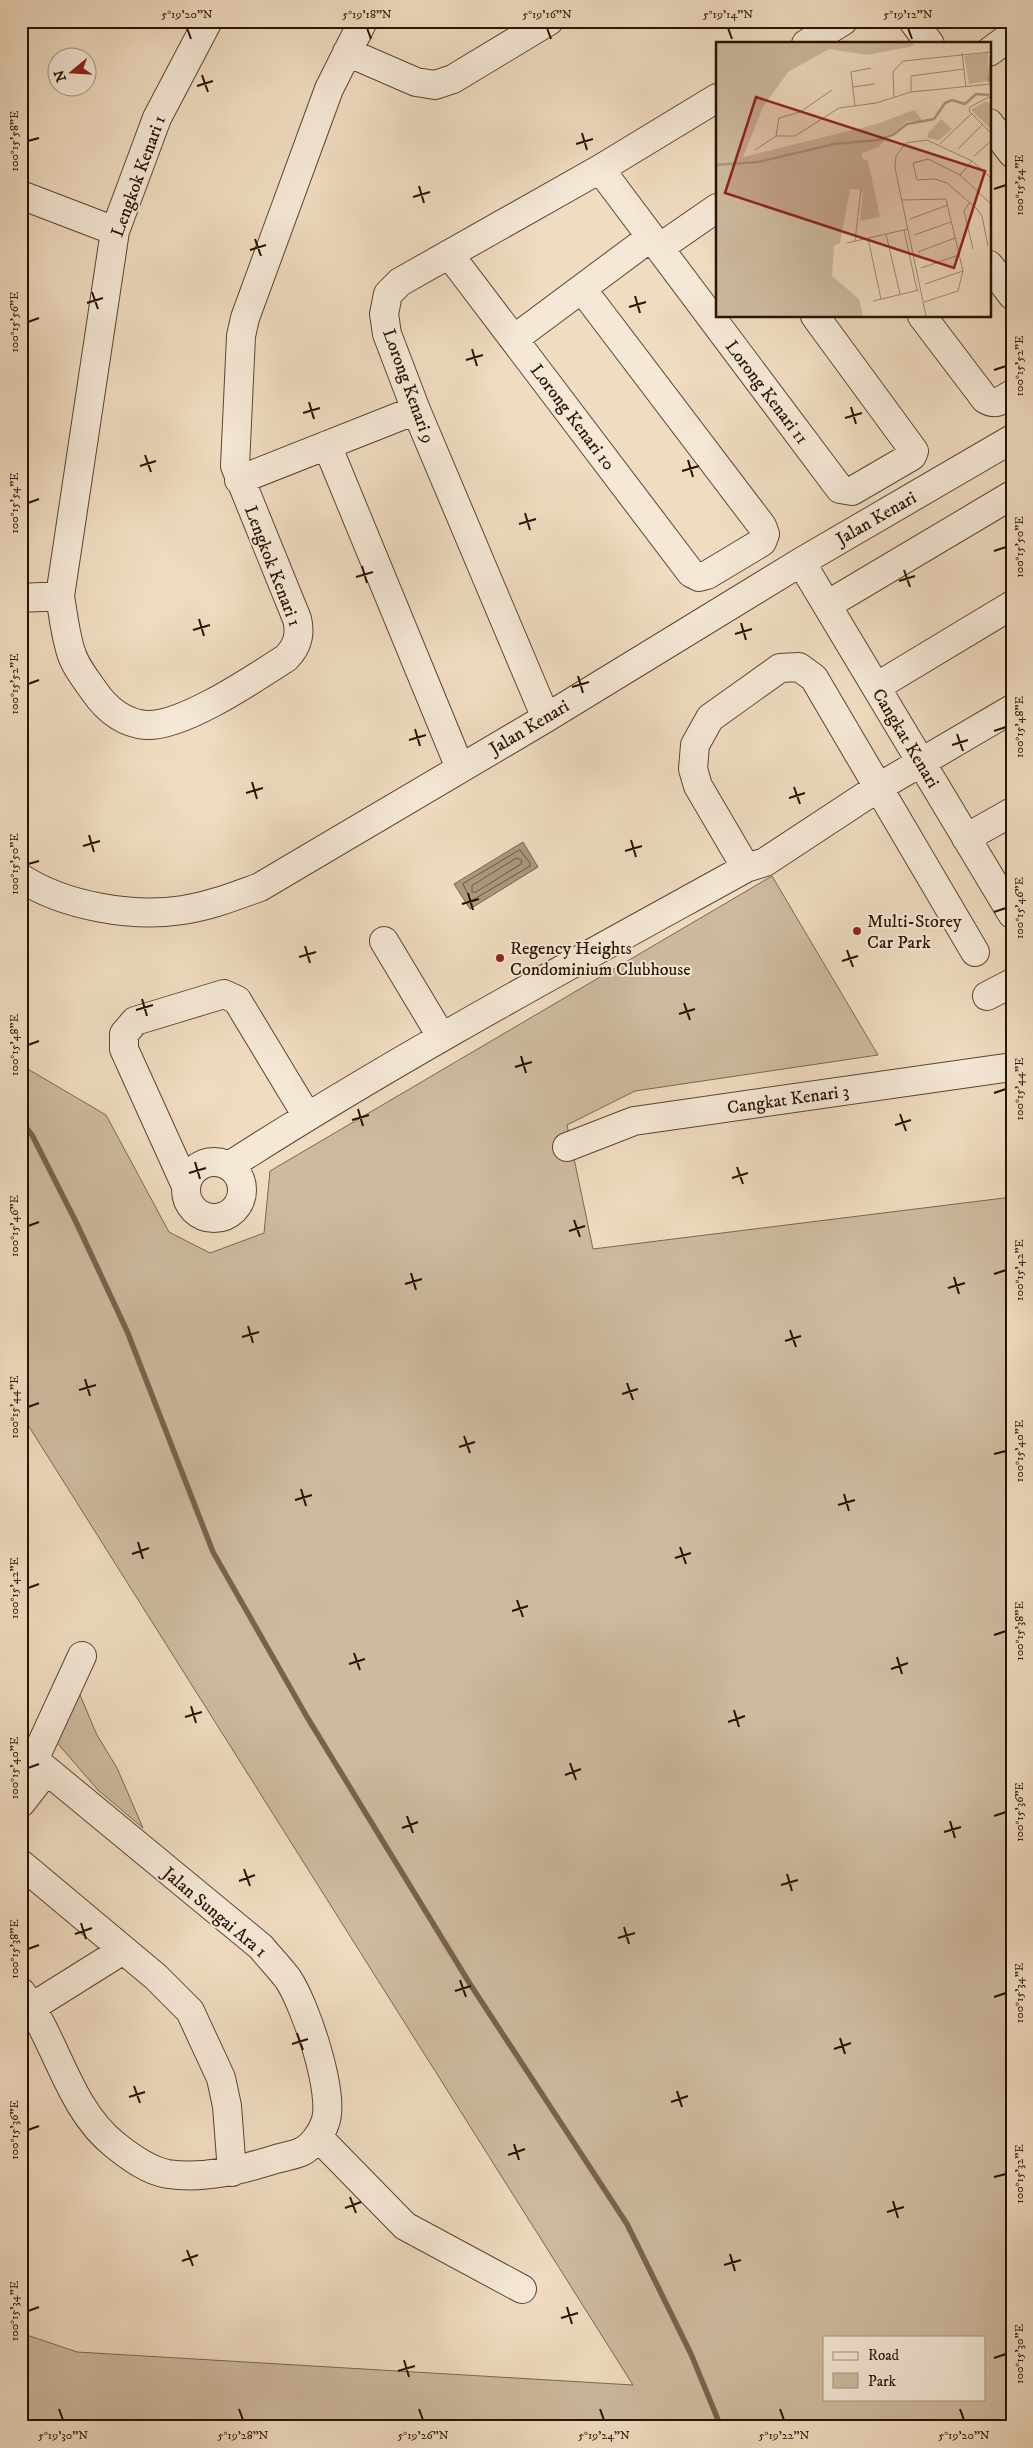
<svg xmlns="http://www.w3.org/2000/svg" width="1033" height="2448" font-family="'IM FELL DW Pica',serif">
<rect width="100%" height="100%" fill="#f0dcc1"/>
<filter id="stains"><feTurbulence type="fractalNoise" baseFrequency=".004" numOctaves="4"/><feColorMatrix values="0 0 0 0 .2 0 0 0 0 .09 0 0 0 0 .02 0 0 0 .5 -.17"/></filter>
<radialGradient id="worn" r=".72"><stop offset=".6" stop-color="#630" stop-opacity="0"/><stop offset="1" stop-color="#630" stop-opacity=".3"/></radialGradient>
<!-- green -->
<path fill="#cebaa0" stroke="#7b6750" fill-rule="evenodd" d="M772 876 878 1055 635 1091 567 1125 593 1249 1012 1197V2427H21V2333L77 2352 633 2385 21 1414V1065L106 1115 169 1232 210 1253 264 1233 270 1171ZM824 2337H984V2399H824Z
M77 1688 97 1735 117 1768 143 1828 98 1790 52 1737Z"/>
<!-- water -->
<path fill="#ac987f" stroke="#77634c" d="M523 842 538 867 470 909 454 884Z"/>
<g fill="none" stroke-linecap="round" stroke-linejoin="round">
<!-- shore -->
<path stroke="#6a5640" stroke-width="1" d="M520 850 530 863V866L471 901 463 884Z
M517 858 522 861 521 864 476 892H472V886Z"/>
<!-- stream -->
<path stroke="#77634c" stroke-width="5.5" d="M21 1121 32 1135 76 1222 127 1331 213 1552 307 1717 470 1984 627 2224 691 2354 721 2427"/>
<!-- minor casing -->
<g stroke="#5a4630" stroke-width="30">
<path id="minor" d="M208 21 157 118 115 231 60 596C63 614 65 632 70 649 74 665 85 678 94 691 107 710 123 723 146 725 183 727 255 678 286 658 297 647 301 635 297 619L235 466 241 336 245 318 329 89 363 21
M913 21 930 44
M806 44 843 21
M347 52 416 82 435 85 453 79 549 21
M989 52 1012 35
M989 123 1012 153
M600 169 840 489 852 491 912 456 914 451 815 316
M21 195 115 231
M659 248 717 208
M449 254 691 573 699 577 707 575 762 542 765 534 762 526 582 289
M989 265 1012 295
M922 316 985 399C996 406 1002 400 1012 394
M514 339 651 237
M327 445 460 768
M239 480 416 410
M801 562 1012 914
M21 598 60 596
M827 605 1012 495
M876 687 1012 605
M546 718 416 410 387 334 384 314 388 294 400 282 600 169 717 98
M966 838 1012 812
M746 868 698 786 693 769 695 745 710 718 780 668 799 667 814 678 975 952
M21 878C64 906 133 918 183 910 210 906 235 896 260 887L546 718 801 562 1012 439
M384 941 441 1036
M987 996 1012 983
M567 1147 634 1121 1012 1067
M186 1190a28 28 0 1 1 56 0a28 28 0 1 1-56 0Z
M229 1166C397 1058 572 964 746 868L765 862 879 787 1012 709
M186 1186 124 1049V1034L135 1021 224 994 237 1000 307 1116
M21 1749 261 1947C270 1958 280 1968 288 1979 305 2004 336 2095 325 2123 321 2134 312 2147 301 2152 294 2155 284 2157 276 2159 241 2170 205 2179 168 2174 149 2171 130 2157 115 2145 68 2108 57 2040 21 1992
M34 1760 82 1656
M21 1803 46 1771
M21 1864 156 1977 190 2011 221 2078 227 2106 232 2172
M32 2007 123 1950
M318 2137 405 2226 522 2289"/>
</g>
<!-- minor -->
<use href="#minor" stroke="#f5e8d7" stroke-width="28"/>
</g>
<!-- ticks -->
<path fill="none" stroke="#281400" stroke-width="2" d="M187 28 191 39M367 28 371 39M547 28 551 39M728 28 732 39M908 28 912 39M202 75 208 92M197 86 213 81M582 133 587 150M28 141 39 138M576 144 593 139M419 186 424 203M994 189 1006 185M413 197 430 192M255 239 261 256M250 250 266 245M92 292 98 309M635 296 640 313M87 303 103 298M629 307 646 302M28 322 39 318M472 349 477 366M466 360 483 355M994 370 1006 366M309 402 314 419M851 407 856 424M303 413 320 408M845 418 862 413M145 455 151 472M688 460 693 477M140 466 156 461M682 471 699 466M28 503 39 499M525 513 530 530M519 524 536 519M994 551 1006 547M362 566 367 583M904 570 910 587M356 577 373 572M899 581 915 576M199 619 204 636M741 623 746 640M193 630 210 625M735 634 752 629M578 676 583 693M28 684 39 680M572 687 589 682M415 729 420 746M994 731 1006 727M957 734 963 751M409 740 426 735M952 745 968 740M252 782 257 799M794 787 800 804M246 793 263 788M789 798 805 793M89 835 94 852M631 840 636 857M83 846 100 841M625 851 642 846M28 864 39 861M468 893 473 910M462 904 479 899M994 912 1006 908M305 946 310 963M847 950 853 967M299 957 316 952M842 961 858 956M142 999 147 1016M684 1003 690 1020M136 1010 153 1005M679 1014 695 1009M28 1045 39 1041M521 1056 526 1073M515 1067 532 1062M994 1093 1006 1089M358 1109 363 1126M900 1114 906 1131M352 1120 369 1115M895 1125 911 1120M195 1162 200 1179M737 1167 743 1184M189 1173 206 1168M732 1178 748 1173M574 1220 580 1237M28 1226 39 1222M569 1231 585 1226M411 1273 416 1290M994 1274 1006 1270M954 1277 959 1294M405 1284 422 1279M948 1288 965 1283M248 1326 253 1343M790 1330 796 1347M242 1337 259 1332M785 1341 801 1336M85 1379 90 1396M627 1383 633 1400M79 1390 96 1385M622 1394 638 1389M28 1407 39 1403M464 1436 470 1453M459 1447 475 1442M994 1454 1006 1451M301 1489 306 1506M844 1494 849 1511M295 1500 312 1495M838 1505 855 1500M138 1542 143 1559M680 1547 686 1564M132 1554 149 1548M675 1558 691 1553M28 1588 39 1584M517 1600 523 1617M512 1611 528 1606M994 1635 1006 1631M354 1653 360 1670M897 1657 902 1674M349 1664 365 1659M891 1669 908 1663M191 1706 196 1723M734 1710 739 1727M185 1717 202 1712M728 1722 745 1716M570 1763 576 1780M28 1768 39 1764M565 1775 581 1769M407 1816 413 1833M994 1816 1006 1812M950 1821 955 1838M402 1828 418 1822M944 1832 961 1827M244 1869 250 1886M787 1874 792 1891M239 1881 255 1875M781 1885 798 1880M81 1923 86 1939M624 1927 629 1944M75 1934 92 1928M618 1938 635 1933M28 1949 39 1945M460 1980 466 1997M455 1991 471 1986M994 1997 1006 1993M297 2033 303 2050M840 2038 845 2054M292 2044 308 2039M834 2049 851 2043M134 2086 140 2103M677 2091 682 2107M129 2097 145 2092M671 2102 688 2096M28 2130 39 2126M514 2144 519 2160M508 2155 525 2149M994 2177 1006 2174M350 2197 356 2213M893 2201 898 2218M345 2208 361 2202M887 2212 904 2207M187 2250 193 2266M730 2254 735 2271M182 2261 198 2255M724 2265 741 2260M567 2307 572 2324M28 2311 39 2307M561 2318 578 2313M994 2358 1006 2354M404 2360 409 2377M398 2371 415 2366M59 2409 63 2420M239 2409 243 2420M419 2409 423 2420M600 2409 604 2420M780 2409 784 2420M960 2409 964 2420"/>
<!-- markers -->
<g fill="#8f2418" stroke="#f5e8d7" stroke-width="2">
<circle cx="857" cy="931" r="5"/>
<circle cx="500" cy="958" r="5"/>
</g>
<g text-anchor="middle" stroke-width="4" stroke-linejoin="round" paint-order="stroke">
<!-- street labels -->
<g font-size="18" fill="#281400" stroke="#f5e8d7">
<text transform="translate(138 176) rotate(-70)" y="6">Lengkok Kenari 1</text>
<text transform="translate(409 386) rotate(70)" y="6">Lorong Kenari 9</text>
<text transform="translate(767 392) rotate(53)" y="6">Lorong Kenari 11</text>
<text transform="translate(573 417) rotate(53)" y="6">Lorong Kenari 10</text>
<text transform="translate(876 518) rotate(-30)" y="6">Jalan Kenari</text>
<text transform="translate(273 566) rotate(69)" y="6">Lengkok Kenari 1</text>
<text transform="translate(529 727) rotate(-31)" y="6">Jalan Kenari</text>
<text transform="translate(906 738) rotate(59)" y="6">Cangkat Kenari</text>
<text transform="translate(788 1099) rotate(-8)" y="6">Cangkat Kenari 3</text>
<text transform="translate(215 1912) rotate(40)" y="6">Jalan Sungai Ara 1</text>
</g>
<!-- poi labels -->
<g font-size="18" fill="#281400" stroke="#f5e8d7" text-anchor="start">
<text x="867" y="927">Multi-Storey<tspan x="867" dy="21">Car Park</tspan></text>
<text x="510" y="954">Regency Heights<tspan x="510" dy="21">Condominium Clubhouse</tspan></text>
</g>
</g>
<!-- overview -->
<g transform="translate(716 42)">
<rect width="275" height="275" fill="#f0dcc1"/>
<path d="M0 1H197L198 4 151 13 113 7 72 30 47 65 27 115 161 82 198 68 207 79H191L162 105 146 111V116L152 119 164 175 144 179 147 148 134 147 124 201 118 204 116 234 143 257 147 274H0ZM272 11V39L253 42 248 14ZM270 59 275 62V87L255 68ZM225 77 236 87 223 98 212 96V91Z" fill="#cebaa0"/>
<path fill="none" stroke="#ac987f" stroke-width="2.5" d="M273 40 275 13M0 123 42 120 118 102 162 98 177 93 191 82 218 77 229 61 236 58 249 62 260 52 273 53"/>
<path fill="none" stroke="#a08c74" stroke-width="1" d="M246 11 250 45M137 45 159 42M195 50V34L248 27M275 54 254 65 253 69 275 91M178 55 177 30 187 19 275 10M139 64 135 30 155 26M60 94 63 76 84 70 116 48M224 102 255 72M242 107 266 83M39 108 60 94H79L123 66 160 61 195 50 275 42M258 114 275 99M244 133 256 119M186 158 230 157 247 229 242 249 208 260M254 160 248 169 257 207M194 177 232 163M188 188 201 248M170 192 184 252M198 193 235 180M152 196 165 257M139 199 145 147M131 201 192 187M272 204 266 174 261 167 231 141 219 137 201 138 197 121 212 117 244 133 275 162M202 210 239 196M205 226 243 213M209 242 247 229M157 259 203 248M210 274 179 126 180 114 190 101 211 98 256 119 275 136"/>
<path fill="#8f2418" fill-opacity="0.15" stroke="#8f2418" stroke-width="2.5" d="M40 55 269 129 238 226 9 151Z"/>
<rect width="275" height="275" fill="none" stroke="#281400" stroke-width="2.5"/>
</g>
<!-- margin -->
<rect width="1033" height="2448" fill="none" stroke="#f0dcc1" stroke-width="55"/>
<!-- legend -->
<rect x="823" y="2336" width="162" height="65" fill="#f5e8d7" stroke="#a39381"/>
<rect x="833" y="2352" width="25" height="8" fill="#f5e8d7" stroke="#a39381"/>
<text x="868" y="2360" font-size="15" fill="#281400">Road</text>
<rect x="833" y="2373" width="25" height="15" fill="#cebaa0" stroke="#a39381"/>
<text x="868" y="2386" font-size="15" fill="#281400">Park</text>
<!-- north arrow -->
<g transform="translate(72 72) rotate(252)"><circle r="24" fill="#f5e8d7" stroke="#a39381"/>
<path d="M0-4L9 19L0 12L-9 19Z" fill="#8f2418"/>
<text y="-8" font-size="14" font-weight="bold" text-anchor="middle" fill="#281400">N</text>
</g>
<rect x="28" y="28" width="978" height="2392" fill="none" stroke="#281400" stroke-width="2"/>
<g font-size="12" text-anchor="middle" fill="#281400">
<text x="187" y="18">5°19'20"N</text>
<text x="367" y="18">5°19'18"N</text>
<text x="547" y="18">5°19'16"N</text>
<text x="728" y="18">5°19'14"N</text>
<text x="908" y="18">5°19'12"N</text>
<text transform="translate(14 141) rotate(-90)" y="4">100°15'58"E</text>
<text transform="translate(1019 185) rotate(-90)" y="4">100°15'54"E</text>
<text transform="translate(14 322) rotate(-90)" y="4">100°15'56"E</text>
<text transform="translate(1019 366) rotate(-90)" y="4">100°15'52"E</text>
<text transform="translate(14 503) rotate(-90)" y="4">100°15'54"E</text>
<text transform="translate(1019 547) rotate(-90)" y="4">100°15'50"E</text>
<text transform="translate(14 684) rotate(-90)" y="4">100°15'52"E</text>
<text transform="translate(1019 727) rotate(-90)" y="4">100°15'48"E</text>
<text transform="translate(14 864) rotate(-90)" y="4">100°15'50"E</text>
<text transform="translate(1019 908) rotate(-90)" y="4">100°15'46"E</text>
<text transform="translate(14 1045) rotate(-90)" y="4">100°15'48"E</text>
<text transform="translate(1019 1089) rotate(-90)" y="4">100°15'44"E</text>
<text transform="translate(14 1226) rotate(-90)" y="4">100°15'46"E</text>
<text transform="translate(1019 1270) rotate(-90)" y="4">100°15'42"E</text>
<text transform="translate(14 1407) rotate(-90)" y="4">100°15'44"E</text>
<text transform="translate(1019 1451) rotate(-90)" y="4">100°15'40"E</text>
<text transform="translate(14 1588) rotate(-90)" y="4">100°15'42"E</text>
<text transform="translate(1019 1631) rotate(-90)" y="4">100°15'38"E</text>
<text transform="translate(14 1768) rotate(-90)" y="4">100°15'40"E</text>
<text transform="translate(1019 1812) rotate(-90)" y="4">100°15'36"E</text>
<text transform="translate(14 1949) rotate(-90)" y="4">100°15'38"E</text>
<text transform="translate(1019 1993) rotate(-90)" y="4">100°15'34"E</text>
<text transform="translate(14 2130) rotate(-90)" y="4">100°15'36"E</text>
<text transform="translate(1019 2174) rotate(-90)" y="4">100°15'32"E</text>
<text transform="translate(14 2311) rotate(-90)" y="4">100°15'34"E</text>
<text transform="translate(1019 2354) rotate(-90)" y="4">100°15'30"E</text>
<text x="63" y="2439">5°19'30"N</text>
<text x="243" y="2439">5°19'28"N</text>
<text x="423" y="2439">5°19'26"N</text>
<text x="604" y="2439">5°19'24"N</text>
<text x="784" y="2439">5°19'22"N</text>
<text x="964" y="2439">5°19'20"N</text>
</g>
<rect width="100%" height="100%" filter="url(#stains)"/>
<rect width="100%" height="100%" fill="url(#worn)"/>
</svg>
